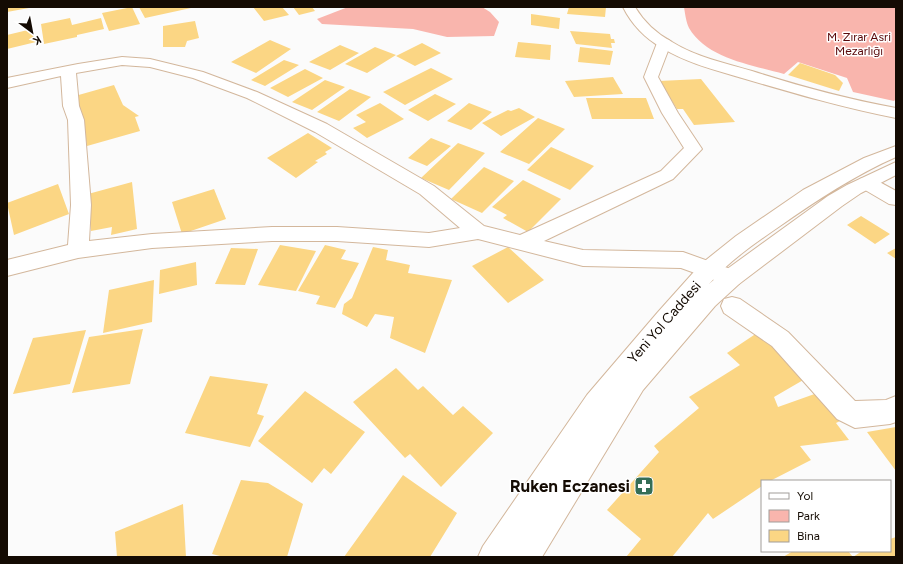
<svg xmlns="http://www.w3.org/2000/svg" width="903" height="564" font-family="Figtree,sans-serif">
<rect width="100%" height="100%" fill="#fbfbfb"/>
<!-- green -->
<path fill="#f9b5ad" d="M348 7H482L490 12 499 22 494 36 447 37 413 29 322 24 317 19Z
M684 7H896V99L894 101 853 92 847 78 798 62 784 74C753 65 707 59 689 28 686 22 685 13 684 7Z"/>
<!-- building -->
<path fill="#fbd684" d="M7 7H29V8L7 12Z
M132 7 140 24 109 31 102 13Z
M139 7H191V8L145 18Z
M253 7H282L289 15 264 21Z
M293 7H312L315 11 299 15Z
M569 7H606L605 17 567 14Z
M531 14 560 18 559 29 531 25Z
M70 18 72 25 101 18 104 29 77 35V37L44 44 41 24Z
M195 21 199 38 187 41 185 47H163V26Z
M32 29 36 42 7 49V35Z
M570 31 610 34 611 39H614L615 43H611L612 48 576 44Z
M270 40 291 49 256 73 231 62Z
M518 42 551 45 550 60 515 57Z
M422 43 441 53 415 66 396 56Z
M340 45 359 53 330 70 309 62Z
M375 47 396 55 367 73 345 64Z
M580 47 613 51 610 65 578 62Z
M284 60 299 65 265 86 251 80Z
M800 63 835 75 843 83 839 91 788 75Z
M431 68 453 79 405 105 383 92Z
M305 69 323 78 288 97 270 88Z
M613 77 623 94 574 97 565 81Z
M701 79 735 122 694 125 683 109H677L659 81Z
M325 80 345 87 312 110 292 102Z
M114 85 123 105 139 116 135 117 140 131 87 146 82 118 75 96Z
M350 89 371 97 339 121 317 112Z
M435 94 456 104 428 121 408 110Z
M586 98H646L654 119H592Z
M380 103 404 119 367 138 353 128 366 122 356 115Z
M469 103 492 112 471 130 447 121Z
M519 108 535 117 501 136 482 123 508 110 511 111Z
M538 118 565 129 529 164 500 152Z
M308 133 332 148 325 152 327 154 315 161 318 162 296 178 267 158Z
M431 138 451 146 427 166 408 158Z
M458 143 485 153 449 190 421 178Z
M551 147 594 166 570 190 527 170Z
M484 167 514 181 482 213 451 199Z
M523 180 561 199 528 232 503 218 507 215 492 207Z
M132 182 137 229 111 235 112 227 91 231 88 194Z
M58 184 69 214 14 235 7 203Z
M214 189 226 219 182 234 172 202Z
M861 216 890 234 875 244 847 225Z
M280 245 316 251 296 291 258 285Z
M325 245 346 250 341 259 359 263 335 308 316 304 320 296 298 291Z
M373 247 388 250 386 260 410 265 408 273 452 280 425 353 390 338 394 317 375 314 367 327 342 314 344 304 352 298Z
M508 247 544 280 508 303 472 266Z
M231 248 258 249 245 285 215 284Z
M896 248V259L887 253Z
M196 262 197 285 159 294 160 270Z
M154 280 152 322 103 333 109 290Z
M143 329 130 384 72 393 89 337Z
M86 330 70 384 13 394 33 338Z
M760 331 805 379 774 397 778 407 823 391 842 420 836 423 849 440 800 446 811 460 770 481H762V486L713 519 708 513 672 557H626L641 539 607 510 659 452 654 446 699 408 689 397 740 365 727 353Z
M396 368 418 390 423 386 453 415 463 406 493 433 441 487 410 454 405 458 353 402Z
M210 376 268 384 257 414 264 416 250 447 185 433Z
M305 391 365 432 331 474 324 468 312 483 258 441Z
M896 427V471L867 432Z
M403 475 457 513 430 557H344Z
M241 480 268 483 303 504 287 557H224L212 554Z
M183 504 186 557H117L115 532Z
M896 537V557H783L793 551H848L853 557 862 551H890V539Z"/>
<g fill="none" stroke-linecap="round" stroke-linejoin="round">
<!-- street casing -->
<g stroke="#d3b79c" stroke-width="2">
<path id="street" d="M664 39 669 40 671 43 658 77 678 113 702 149 673 179 544 241 583 250 683 252 739 272 742 278 739 284 731 286 681 268 583 266 478 239 429 247 337 241H272L152 248 78 258 7 276V260L68 245 71 205 68 120 63 106 61 76 7 88V78L78 64 122 57 150 59 203 72 257 92 327 124 434 186 484 226 520 235 661 171 684 148 662 113 644 77 657 43 659 40ZM122 65 150 67 193 78 247 98 315 132 420 194 460 228 429 233 337 227H272L152 234 89 241 91 205 84 120 79 106 76 73Z
M867 177 874 179 896 191V205L889 204 860 187 858 183 860 179Z
M732 297 740 299 788 332 855 401 886 400 896 396V422L890 424 855 428 837 419 772 346 724 313 721 306 724 299Z"/>
</g>
<!-- secondary casing -->
<g stroke="#d3b79c" stroke-width="2">
<path id="secondary" d="M623 7H635C644 22 657 34 672 42 696 57 725 63 752 71 799 86 847 99 896 108V118C844 108 793 93 742 78 715 70 687 63 662 48 645 38 632 25 623 7Z
M896 146V157C855 175 817 200 780 226 755 243 729 261 709 284L723 272 828 196 847 185 896 162V175L861 193 842 206 739 284 715 306 643 390 542 557H478L483 546 587 395 658 312 701 264 736 236 803 190 864 158Z"/>
</g>
<!-- street -->
<use href="#street" fill="#fff" fill-rule="evenodd"/>
<!-- secondary -->
<use href="#secondary" fill="#fff" fill-rule="evenodd"/>
</g>
<!-- icons -->
<defs>
<g id="pharmacy-square" transform="scale(1)"><rect x="-9" y="-9" width="18" height="18" rx="4" fill="#346d56" stroke="#fff"/><path d="M-2-6h4v4h4v4h-4v4h-4v-4h-4v-4h4Z" fill="#fff"/></g>
</defs>
<g fill-rule="evenodd">
<use href="#pharmacy-square" x="644" y="486"/>
</g>
<g text-anchor="middle" stroke-width="3" stroke-linejoin="round" paint-order="stroke">
<!-- far-park labels -->
<g font-size="12" fill="#58080a" stroke="#fff">
<text x="859" y="41">M. Zırar Asri<tspan x="859" dy="14">Mezarlığı</tspan></text>
</g>
<!-- street labels -->
<g font-size="14" fill="#140b03" stroke="#fff">
<text transform="translate(664 322) rotate(-49)" y="5">Yeni Yol Caddesi</text>
</g>
<!-- near-poi labels -->
<g font-size="17" font-weight="bold" fill="#140b03" stroke="#fff" text-anchor="end">
<text x="630" y="492">Ruken Eczanesi</text>
</g>
</g>
<!-- border -->
<rect width="903" height="564" fill="none" stroke="#140b03" stroke-width="16"/>
<!-- legend -->
<rect x="761" y="480" width="130" height="72" fill="#ffffff" stroke="#a19d9a"/>
<rect x="769" y="493" width="20" height="6" fill="#ffffff" stroke="#a19d9a"/>
<text x="797" y="500" font-size="12" fill="#140b03">Yol</text>
<rect x="769" y="510" width="20" height="12" fill="#f9b5ad" stroke="#a19d9a"/>
<text x="797" y="520" font-size="12" fill="#140b03">Park</text>
<rect x="769" y="530" width="20" height="12" fill="#fbd684" stroke="#a19d9a"/>
<text x="797" y="540" font-size="12" fill="#140b03">Bina</text>
<!-- north arrow -->
<g transform="translate(32 32) rotate(148)" stroke="#ffffff" stroke-width="3" paint-order="stroke">
<path d="M0-3L7 15L0 10L-7 15Z" fill="#140b03"/>
<text y="-6" font-size="11" font-weight="bold" text-anchor="middle" fill="#140b03">K</text>
</g>
</svg>
